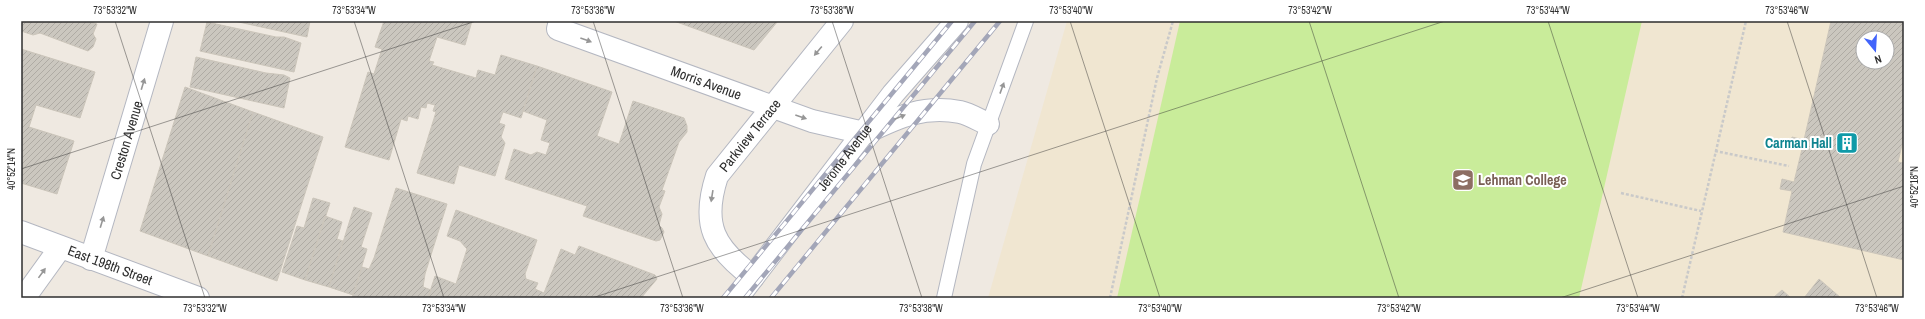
<svg xmlns="http://www.w3.org/2000/svg" width="1925" height="319" font-family="'Archivo Narrow',sans-serif">
<defs>
<pattern id="building-hatch" width="6" height="6" patternUnits="userSpaceOnUse"><rect width="6" height="6" fill="#cbc7bf"/><path d="M-1 1l2-2M0 6l6-6M5 7l2-2" fill="none" stroke="#afaba4"/></pattern>
</defs>
<rect width="100%" height="100%" fill="#efe9e1"/>
<!-- education -->
<path fill="#f0e6d1" fill-rule="evenodd" d="M1067 21H1904V298H988ZM1863 38H1887V62H1863Z"/>
<!-- pitch -->
<path fill="#c9ec9a" d="M1180 21H1642L1579 298H1117Z"/>
<!-- building -->
<path fill="url(#building-hatch)" stroke="#cbc5ba" fill-rule="evenodd" d="M21 21H88L97 24 93 34 96 39 93 47 88 51 40 33 33 35 21 31Z
M234 21H310L307 37Z
M384 21H472L465 45 437 37 429 61 434 62 432 65 476 78 478 70 495 75 501 55 537 66 521 118 503 112 499 123 505 125 501 137 505 143 495 176 459 165 454 184 417 173 436 112 433 111 435 105 427 103 426 108 421 107 418 119 408 116 407 121 401 119 389 160 345 147 368 72 374 74 382 49 375 47Z
M674 21H778L754 50Z
M1831 21H1904V136L1898 162 1904 163V260L1783 232 1792 191 1780 189 1782 179 1794 182 1802 149 1790 146 1792 137 1804 140ZM1863 38H1887V62H1863Z
M207 22 276 37H284L301 43 294 72 200 51Z
M21 49 95 72 80 118 36 105 29 127 74 141 57 194 21 183Z
M196 57 266 73 284 75 290 78 284 108 190 87Z
M537 66 612 92 597 136 619 144 633 101 684 118 687 126V132L679 142 662 190 665 191 659 207 662 214 659 225 662 228 664 232 660 240 656 241 583 216 587 206 505 179 514 149 531 155 537 152 546 155 550 143 541 140 547 120 523 111Z
M185 87 253 112 208 256 140 231Z
M253 112 323 137 277 281 208 256Z
M396 188 447 204 425 274 423 287 431 290 428 298H352L362 267 369 269 374 258Z
M313 198 330 203 305 280 282 272 297 226 304 228Z
M354 207 372 213 361 247 367 249 353 295 329 287Z
M456 210 537 240 525 274 526 279 538 283 535 289 544 293 561 249 575 255 579 246 655 275 657 279 641 298H428L435 276 456 284 467 249 460 241 447 236Z
M325 216 342 222 337 239 343 241 329 287 305 280Z
M1819 279 1841 298H1804Z
M1782 290 1791 298H1773Z"/>
<g fill="none" stroke-linecap="round" stroke-linejoin="round">
<!-- service casing -->
<g stroke="#b4b7c1" stroke-width="16">
<path id="service" d="M944 298 974 164 1026 21"/>
</g>
<!-- minor casing -->
<g stroke="#b4b7c1" stroke-width="24">
<g id="minor">
<path id="s1" d="M560 21 558 29 812 121 864 133"/>
<path id="s2" d="M91 259 162 21"/>
<path id="s3" d="M753 277C714 248 701 225 717 176L842 21"/>
<path d="M24 298 60 248"/>
</g>
</g>
<!-- tertiary casing -->
<g stroke="#b4b7c1" stroke-width="24">
<g id="tertiary">
<path id="s4" d="M21 232 198 298"/>
</g>
</g>
<!-- secondary casing -->
<g stroke="#b4b7c1" stroke-width="24">
<g id="secondary">
<path d="M867 132C898 117 924 105 960 112 969 114 979 120 988 124"/>
<path id="s5" d="M737 298 893 94 957 21"/>
</g>
</g>
<!-- path -->
<path stroke="#c9c9c9" stroke-width="2.5" stroke-dasharray="3 2" stroke-linecap="butt" d="M1715 151 1789 166
M1621 193 1701 211
M1110 298 1157 78 1173 21
M1682 298 1746 21"/>
<!-- service -->
<use href="#service" stroke="#fff" stroke-width="14"/>
<!-- minor -->
<use href="#minor" stroke="#fff" stroke-width="22"/>
<!-- tertiary -->
<use href="#tertiary" stroke="#fff" stroke-width="22"/>
<!-- secondary -->
<use href="#secondary" stroke="#fff" stroke-width="22"/>
<!-- rail casing -->
<g stroke="#a3a6b8" stroke-width="4.5">
<path id="rail" d="M723 298 952 21
M745 298 975 21
M771 298 1000 21"/>
</g>
<!-- rail -->
<use href="#rail" stroke="#fff" stroke-width="3" stroke-dasharray="9" stroke-linecap="butt"/>
</g>
<!-- one-way arrows -->
<defs><path id="oneway-solid" d="M-6-.8H1V-3.2L6.5 0L1 3.2V.8H-6Z"/></defs>
<g fill="#969696">
<use href="#oneway-solid" transform="translate(586 40) rotate(20)"/>
<use href="#oneway-solid" transform="translate(818 51) rotate(130)"/>
<use href="#oneway-solid" transform="translate(143 84) rotate(-73)"/>
<use href="#oneway-solid" transform="translate(1002 88) rotate(-70)"/>
<use href="#oneway-solid" transform="translate(801 117) rotate(19)"/>
<use href="#oneway-solid" transform="translate(900 117) rotate(-22)"/>
<use href="#oneway-solid" transform="translate(712 196) rotate(99)"/>
<use href="#oneway-solid" transform="translate(102 222) rotate(-73)"/>
<use href="#oneway-solid" transform="translate(42 273) rotate(-54)"/>
</g>
<!-- ticks -->
<path fill="none" stroke="#2e2e2e" stroke-width="1" stroke-opacity="0.45" d="M115 21 205 298M354 21 444 298M593 21 683 298M832 21 922 298M1070 21 1160 298M1309 21 1399 298M1548 21 1638 298M1787 21 1877 298M21 169 476 21M592 298 1445 21M1560 298 1904 186"/>
<!-- icons -->
<defs>
<g id="building-square" transform="scale(1.15)"><rect x="-9" y="-9" width="18" height="18" rx="4" fill="#0f9aa8" stroke="#fff"/><path d="M-4-6H4V6H1V3H-1V6H-4ZM-2.5-4.3h1.7v1.8h-1.7ZM.8-4.3h1.7v1.8H.8ZM-2.5-1h1.7V.8h-1.7ZM.8-1h1.7V.8H.8Z" fill="#fff"/></g>
<g id="university-square" transform="scale(1.15)"><rect x="-9" y="-9" width="18" height="18" rx="4" fill="#8d6e63" stroke="#fff"/><path d="M0-5L7-2L0 1L-7-2ZM-4 1L0 2.5L4 1V4Q0 6-4 4Z" fill="#fff"/></g>
</defs>
<g fill-rule="evenodd">
<use href="#building-square" x="1847" y="143"/>
<use href="#university-square" x="1463" y="180"/>
</g>
<g text-anchor="middle" stroke-width="4" stroke-linejoin="round" paint-order="stroke">
<!-- street labels -->
<g font-size="14" fill="#2e2e2e" stroke="#fff">
<text dy="5" stroke="none"><textPath href="#s1" startOffset="166">Morris Avenue</textPath></text>
<text dy="5" stroke="none"><textPath href="#s3" startOffset="170">Parkview Terrace</textPath></text>
<text dy="5" stroke="none"><textPath href="#s2" startOffset="124">Creston Avenue</textPath></text>
<text dy="5" stroke="none"><textPath href="#s5" startOffset="177">Jerome Avenue</textPath></text>
<text dy="5" stroke="none"><textPath href="#s4" startOffset="95">East 198th Street</textPath></text>
</g>
<!-- culture labels -->
<g font-size="14" font-weight="bold" fill="#0d838f" stroke="#fff" text-anchor="end">
<text x="1832" y="148">Carman Hall</text>
</g>
<!-- education labels -->
<g font-size="14" font-weight="bold" fill="#785e54" stroke="#fff" text-anchor="start">
<text x="1478" y="185">Lehman College</text>
</g>
</g>
<!-- border -->
<rect width="1925" height="319" fill="none" stroke="#ffffff" stroke-width="44"/>
<!-- north arrow -->
<g transform="translate(1875 50) rotate(162)"><circle r="19" fill="#ffffff" stroke="#ababab"/>
<path d="M0-3L7 15L0 10L-7 15Z" fill="#4264fb"/>
<text y="-6" font-size="11" font-weight="bold" text-anchor="middle" fill="#2e2e2e">N</text>
</g>
<rect x="22" y="22" width="1881" height="275" fill="none" stroke="#2e2e2e" stroke-width="1.5"/>
<g font-size="10" text-anchor="middle" fill="#2e2e2e">
<text x="115" y="14">73°53'32"W</text>
<text x="354" y="14">73°53'34"W</text>
<text x="593" y="14">73°53'36"W</text>
<text x="832" y="14">73°53'38"W</text>
<text x="1071" y="14">73°53'40"W</text>
<text x="1310" y="14">73°53'42"W</text>
<text x="1548" y="14">73°53'44"W</text>
<text x="1787" y="14">73°53'46"W</text>
<text transform="translate(11 169) rotate(-90)" y="4">40°52'14"N</text>
<text transform="translate(1914 187) rotate(-90)" y="4">40°52'18"N</text>
<text x="205" y="312">73°53'32"W</text>
<text x="444" y="312">73°53'34"W</text>
<text x="682" y="312">73°53'36"W</text>
<text x="921" y="312">73°53'38"W</text>
<text x="1160" y="312">73°53'40"W</text>
<text x="1399" y="312">73°53'42"W</text>
<text x="1638" y="312">73°53'44"W</text>
<text x="1877" y="312">73°53'46"W</text>
</g>
</svg>
